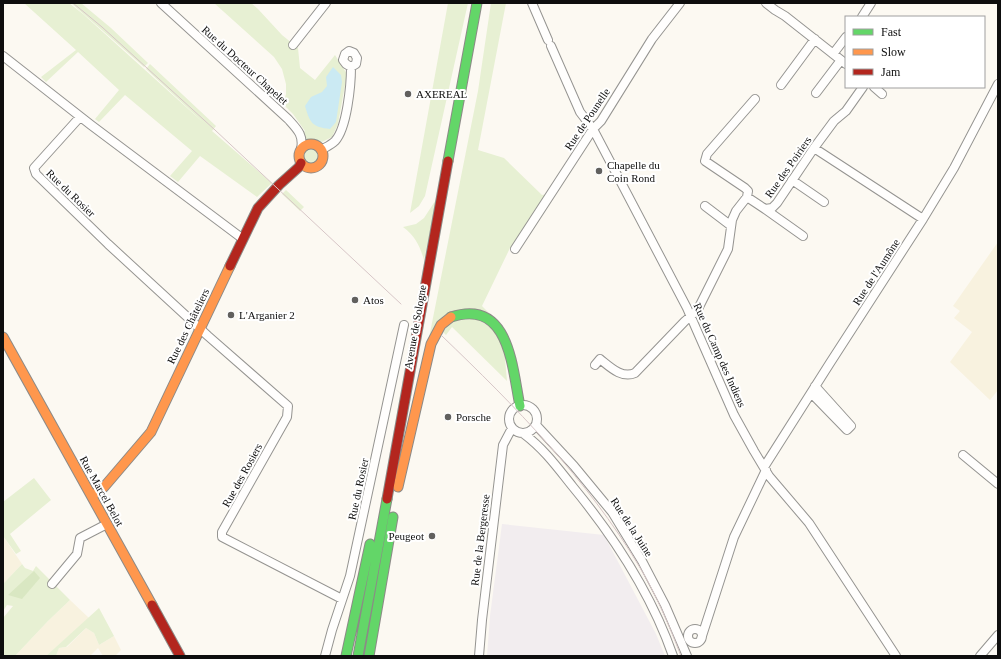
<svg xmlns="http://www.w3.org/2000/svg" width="1001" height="659" font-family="'Times New Roman',serif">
<rect width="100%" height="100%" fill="#fcf9f2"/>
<!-- industrial -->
<path fill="#f2edef" d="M502 524 604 535 656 634 665 656H487L490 616Z"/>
<!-- farmland -->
<path fill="#f8f2df" d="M998 242V390L990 400 950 362 972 332 954 318 960 311 953 306Z
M3 536 22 564 3 584Z
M70 600 89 618 46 656H15L48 621Z
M86 628 94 633 99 645 114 636 121 650 115 656H103L98 648 90 656H56L59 648 67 647Z"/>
<!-- green -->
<path fill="#e7f0d3" d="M24 3H69L83 14 206 125 146 69 150 64 216 126 212 131 272 183 257 197 200 156 178 182 170 176 192 151 125 95 99 122 95 119 119 90 78 52 46 82 41 77 76 50Z
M71 3H81L111 28 148 63 144 67Z
M214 3H251L258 9 282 35 298 48 300 68 315 80 335 55 347 74 338 124 332 137 322 142 312 140 306 141 303 133 305 131 293 114 283 104 286 94V84L282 69 274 57Z
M448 3H468L425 196 419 206 410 213Z
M491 3H506L478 150 504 158 542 195 547 194 510 248 482 306 492 316 471 309 429 338 478 91Z
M304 156a7 7 0 1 1 14 0a7 7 0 1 1-14 0Z
M286 190 304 207 300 211 282 194Z
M437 198 424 260C420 246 415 236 403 227L416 224 424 218Z
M475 318 497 331 504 347 507 381 452 327 446 335 443 332 450 322Z
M34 478 51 500 10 534 21 551 16 554 3 536V502Z
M22 564 25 568 33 571 36 566 70 600 48 621 15 656H3V618L13 606 7 605 3 611V584Z
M99 608 114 636 99 645 94 633 86 628 66 647 59 648 56 656H46Z"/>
<!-- forest -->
<path fill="#d9e7c2" d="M34 571 40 578 22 599 8 595Z"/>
<!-- water -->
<path fill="#cbeaf3" d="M333 67 341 75 342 82 336 122 330 129C312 127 310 123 305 106L311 97 322 92 327 86 326 77Z"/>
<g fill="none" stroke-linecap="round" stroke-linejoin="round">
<!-- street casing -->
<g stroke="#959491" stroke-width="10">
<path id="street" d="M161 3 288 119C297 129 304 135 301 149
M532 3 548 40
M766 3 775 10 785 16 846 64
M862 17 871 3
M293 45 326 3
M551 46 580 112 593 129 687 308 734 415 754 451 769 476 809 523 896 656
M833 54 846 37
M3 56 91 125 243 239
M781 85 815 39
M874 87 882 94
M816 93 841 60
M80 117 34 168 36 174 108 244 208 336 288 406 287 417 222 532V537L342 599
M814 148 923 219
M321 150C326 147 331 145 335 141 347 128 351 85 351 67L356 64 357 58 354 53 349 51 345 54 343 60 346 64 351 67
M792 180 824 202
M747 197 748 191 745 188 705 161 707 154 755 99
M705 206 730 225
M765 209 803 236
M515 249 593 129 601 121 652 39 680 3
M595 365 600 359C610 367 622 379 635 373L685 321 691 316 698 309 728 249 732 220 736 211 747 197 765 209 772 208 777 203 814 148 834 121 846 111 863 87
M811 393 847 430 851 426 815 386
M509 419a14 14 0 1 1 28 0a14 14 0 1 1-28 0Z
M536 425 574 466 612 512 642 561 665 605 687 656
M524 434C544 449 557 467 573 487 615 538 651 593 673 656
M963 455 998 484
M764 467 830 363 923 219 954 168 998 84
M52 584 77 554 80 538 107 524
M688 636a7 7 0 1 1 14 0a7 7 0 1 1-14 0Z
M701 639 734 537 766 470
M325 656 332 630 350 576 404 325
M479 656 482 620 503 445 512 428
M980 656 998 635"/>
</g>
<!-- fast casing -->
<g stroke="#8c8a87" stroke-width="11">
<path id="fast" d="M448 161 477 3
M451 317C510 298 512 368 520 406
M346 656 370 544
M358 656 387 499
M369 656 393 517"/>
</g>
<!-- slow casing -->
<g stroke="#8c8a87" stroke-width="11">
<path id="slow" d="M299 156a12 12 0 1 1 24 0a12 12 0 1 1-24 0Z
M3 337 152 605
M398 487 431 344 441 325 451 317
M92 496 104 487 151 432 230 266"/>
</g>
<!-- jam casing -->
<g stroke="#8c8a87" stroke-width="11">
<path id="jam" d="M230 266 258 208 279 185 299 167 301 163
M387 499 448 161
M152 605 180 656"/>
</g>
<!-- street -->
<use href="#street" stroke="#fffefd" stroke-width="8"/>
<!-- fast -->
<use href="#fast" stroke="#63d668" stroke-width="9"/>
<!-- slow -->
<use href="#slow" stroke="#ff974d" stroke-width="9"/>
<!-- jam -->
<use href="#jam" stroke="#b3261e" stroke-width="9"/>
<!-- tram -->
<path stroke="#d7c6c7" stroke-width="1" d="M73 3 102 27 215 130 401 304
M442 336C515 406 587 479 639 566 656 594 669 625 681 656"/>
</g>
<!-- markers -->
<g fill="#61605e" stroke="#fff" stroke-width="1.5">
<circle cx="408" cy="94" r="4"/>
<circle cx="599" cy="171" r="4"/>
<circle cx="355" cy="300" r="4"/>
<circle cx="231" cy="315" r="4"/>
<circle cx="448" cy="417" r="4"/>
<circle cx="432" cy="536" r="4"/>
</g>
<g text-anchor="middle" stroke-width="4" stroke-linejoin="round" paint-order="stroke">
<!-- street labels -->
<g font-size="11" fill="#0e0e0e" stroke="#fff">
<text transform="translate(245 65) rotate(42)" y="4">Rue du Docteur Chapelet</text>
<text transform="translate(587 119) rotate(-56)" y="4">Rue de Pounelle</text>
<text transform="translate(788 167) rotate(-55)" y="4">Rue des Poiriers</text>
<text transform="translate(71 193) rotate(44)" y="4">Rue du Rosier</text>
<text transform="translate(876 272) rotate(-57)" y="4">Rue de l'Aumône</text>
<text transform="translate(188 326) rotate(-64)" y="4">Rue des Châteliers</text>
<text transform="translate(415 327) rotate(-80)" y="4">Avenue de Sologne</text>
<text transform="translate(720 355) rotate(66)" y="4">Rue du Camp des Indiens</text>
<text transform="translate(242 475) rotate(-61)" y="4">Rue des Rosiers</text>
<text transform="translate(358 489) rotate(-78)" y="4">Rue du Rosier</text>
<text transform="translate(102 491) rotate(61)" y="4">Rue Marcel Belot</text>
<text transform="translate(632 527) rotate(57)" y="4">Rue de la Juine</text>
<text transform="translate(480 540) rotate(-83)" y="4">Rue de la Bergeresse</text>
</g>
<!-- poi labels -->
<g font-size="11" fill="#0e0e0e" stroke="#fff" text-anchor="start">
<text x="416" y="98">AXEREAL</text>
<text x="607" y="169">Chapelle du<tspan x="607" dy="13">Coin Rond</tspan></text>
<text x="363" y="304">Atos</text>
<text x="239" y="319">L'Arganier 2</text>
<text x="456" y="421">Porsche</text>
<text x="424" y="540" text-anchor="end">Peugeot</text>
</g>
</g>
<!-- border -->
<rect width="1001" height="659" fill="none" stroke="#0e0e0e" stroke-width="8"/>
<!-- legend -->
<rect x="845" y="16" width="140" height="72" fill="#ffffff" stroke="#9f9f9f"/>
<rect x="853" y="29" width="20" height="6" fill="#63d668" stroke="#9f9f9f"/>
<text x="881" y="36" font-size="12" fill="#0e0e0e">Fast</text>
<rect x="853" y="49" width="20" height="6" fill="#ff974d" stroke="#9f9f9f"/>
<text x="881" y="56" font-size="12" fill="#0e0e0e">Slow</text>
<rect x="853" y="69" width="20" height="6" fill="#b3261e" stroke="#9f9f9f"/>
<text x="881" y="76" font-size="12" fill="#0e0e0e">Jam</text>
</svg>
